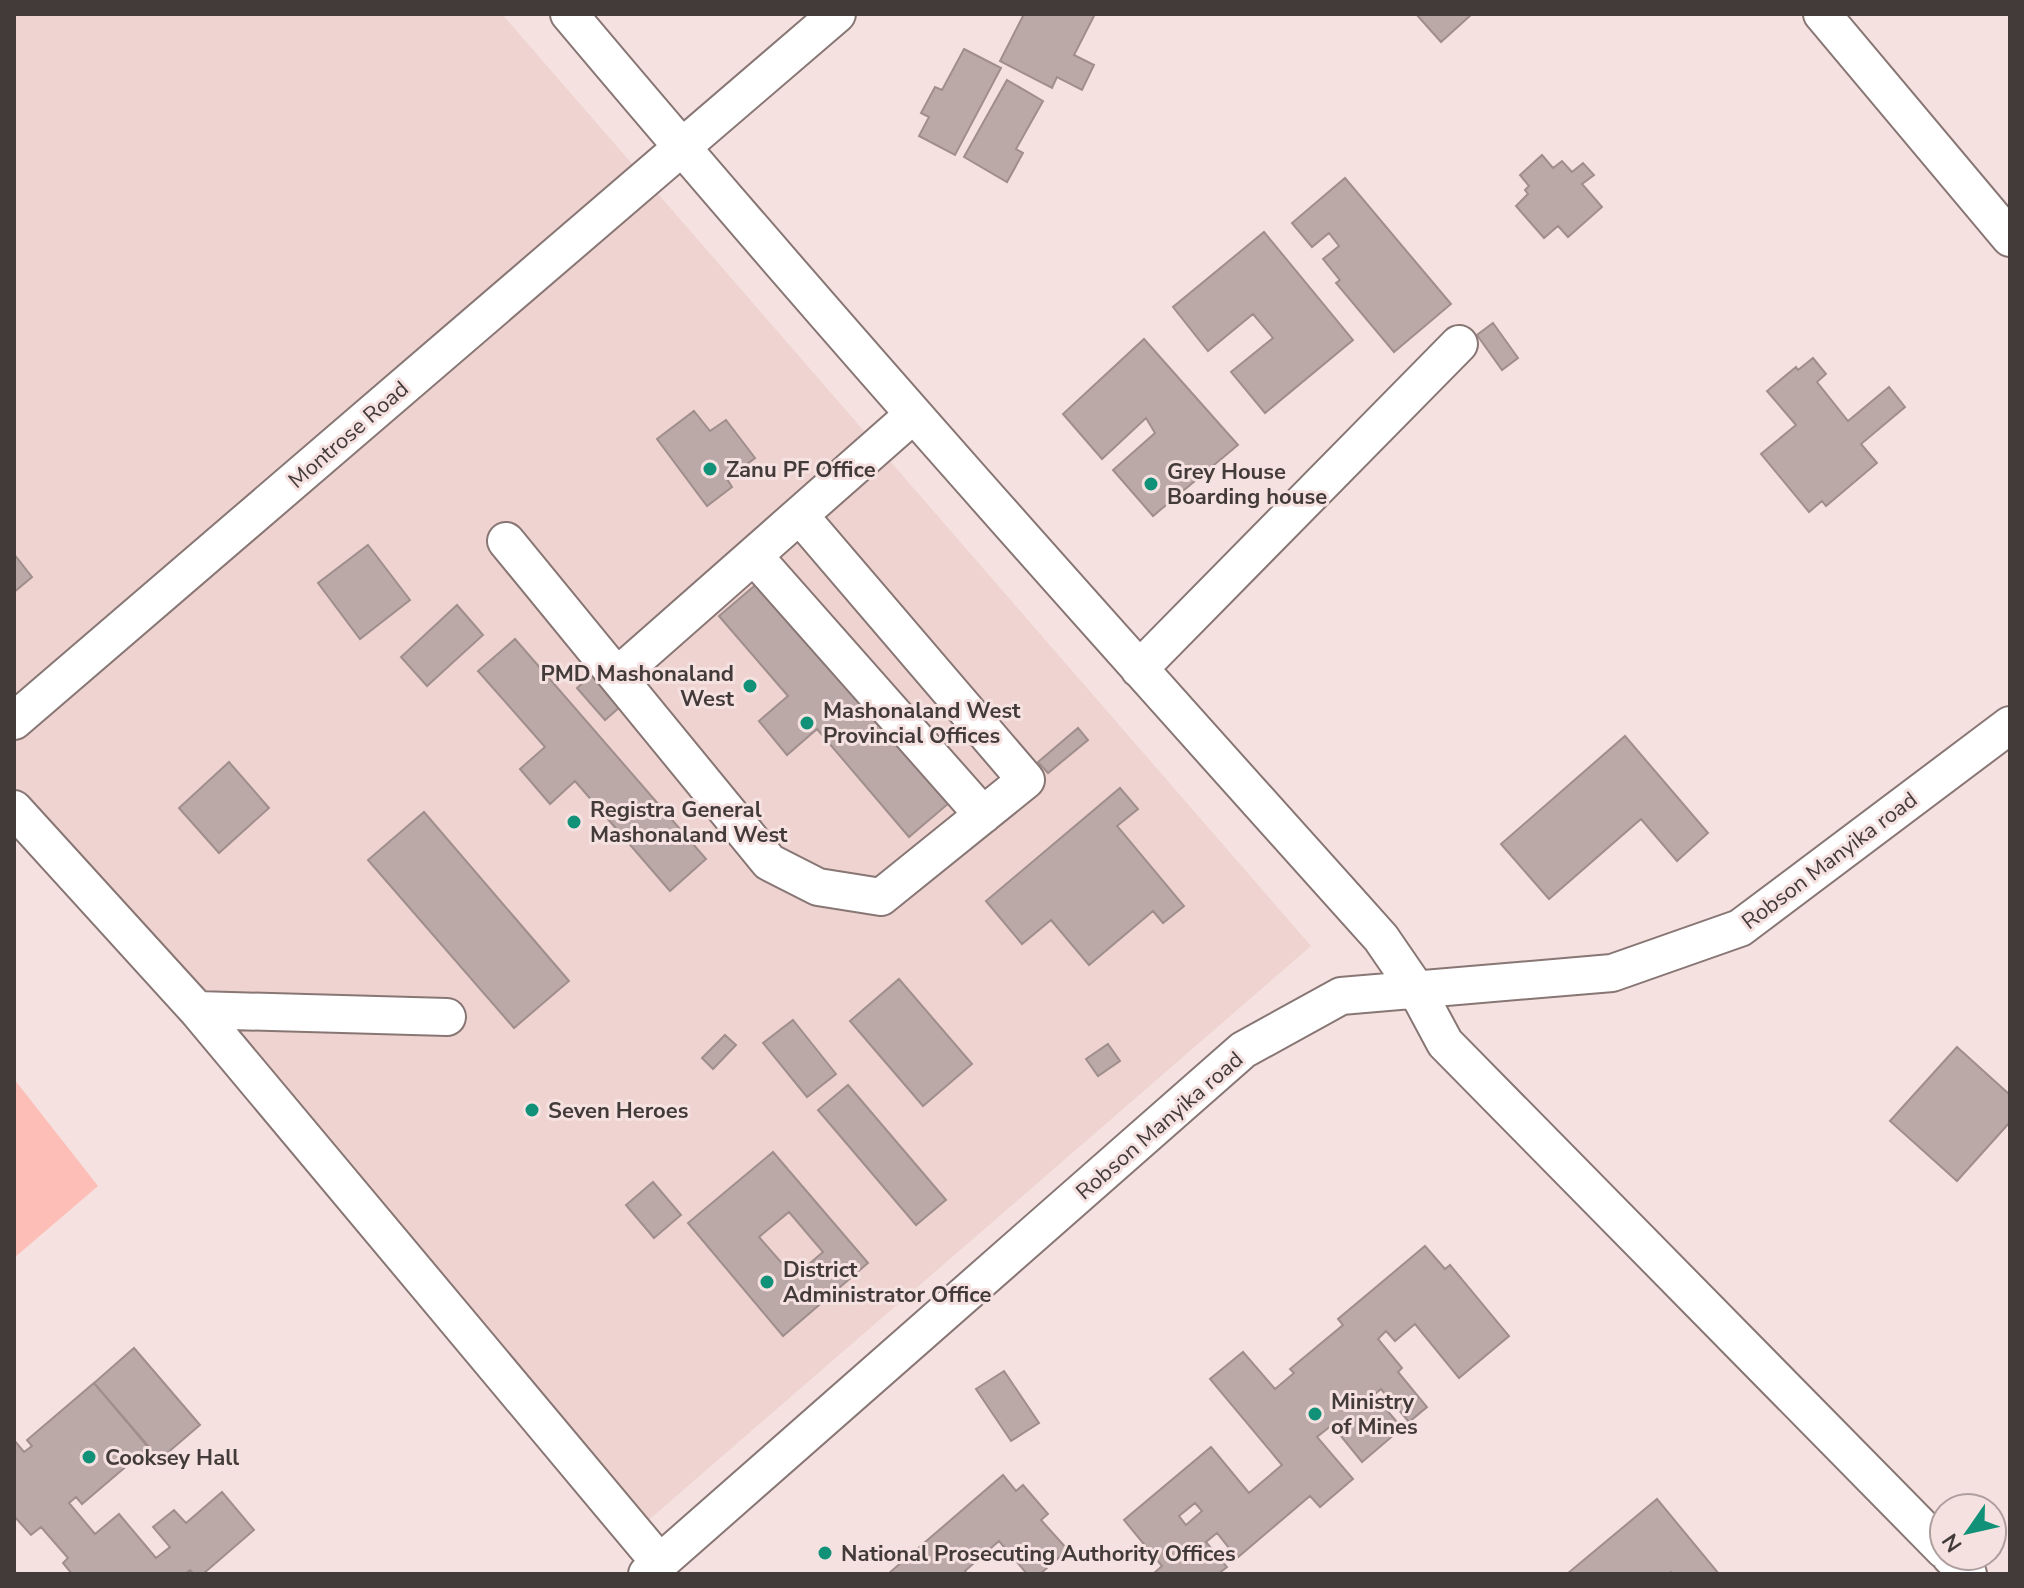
<svg xmlns="http://www.w3.org/2000/svg" width="2024" height="1588" font-family="'Nunito Sans',sans-serif">
<rect width="100%" height="100%" fill="#f5e2e0"/>
<!-- built -->
<path fill="#eed3d0" d="M14 14H502L1311 946 643 1525 14 786Z"/>
<!-- green -->
<path fill="#febeb8" d="M14 1079 98 1186 14 1258Z"/>
<!-- building -->
<path fill="#bba9a7" stroke="#9f8e8c" stroke-width="2" fill-rule="evenodd" d="M1024 14H1095L1074 55 1094 65 1082 90 1057 77 1052 88 1000 61Z
M1416 14H1472L1441 42Z
M964 49 1001 68 955 155 919 136 929 117 921 113 935 87 942 90Z
M1007 80 1043 101 1016 149 1023 153 1007 182 964 157Z
M1542 155 1553 168 1562 161 1572 172 1583 163 1594 175 1582 184 1602 207 1568 237 1558 226 1544 238 1516 206 1528 194 1525 190 1529 186 1520 175Z
M1345 178 1451 304 1394 352 1336 283 1340 280 1323 259 1339 246 1329 233 1312 247 1292 223Z
M1264 232 1353 340 1265 413 1231 372 1273 338 1253 314 1208 351 1173 307Z
M1493 323 1518 358 1502 370 1477 335Z
M1144 339 1238 445 1153 516 1113 470 1155 433 1146 418 1102 459 1063 414Z
M1813 358 1826 374 1817 382 1848 421 1889 387 1905 407 1861 444 1877 463 1826 506 1822 501 1809 512 1761 454 1796 425 1767 391 1796 367 1798 370Z
M694 411 710 431 726 420 755 458 727 479 732 487 707 506 657 439Z
M368 545 410 600 360 639 318 583Z
M14 554 32 577 14 592Z
M759 582 949 803 909 837 817 729 787 755 759 721 788 696 719 616Z
M457 605 483 635 427 686 401 657Z
M515 639 706 859 670 891 575 781 550 804 520 769 545 747 478 671Z
M592 675 620 707 605 720 577 688Z
M1078 728 1088 740 1048 773 1038 762Z
M1625 736 1708 833 1677 861 1641 819 1549 899 1501 844Z
M229 762 269 808 219 853 179 808Z
M1120 788 1138 809 1117 826 1184 906 1163 923 1153 911 1089 965 1051 920 1022 944 986 901Z
M424 812 569 981 514 1028 368 860Z
M899 979 972 1064 923 1106 850 1021Z
M793 1020 836 1074 807 1097 763 1043Z
M725 1035 736 1045 713 1069 702 1058Z
M1108 1044 1120 1061 1098 1076 1086 1059Z
M1957 1047 2010 1095V1122L1957 1181 1890 1121Z
M848 1085 946 1200 916 1225 818 1110Z
M773 1152 868 1263 783 1336 688 1223ZM789 1212 823 1252 794 1277 759 1237Z
M653 1182 681 1215 654 1238 626 1205Z
M1425 1246 1445 1269 1450 1265 1509 1336 1459 1378 1415 1324 1395 1341 1386 1331 1378 1339 1402 1368 1398 1372 1427 1407 1409 1422 1381 1389 1374 1395 1402 1428 1362 1462 1332 1425 1317 1437 1353 1479 1320 1507 1310 1496 1237 1558 1217 1533 1206 1542 1227 1567 1218 1574H1153L1162 1566 1124 1520 1211 1447 1249 1493 1282 1465 1210 1379 1243 1352 1275 1389 1294 1373 1290 1369 1343 1325 1338 1319ZM1195 1503 1202 1511 1186 1525 1179 1516Z
M134 1348 200 1425 159 1460 94 1383Z
M1004 1371 1039 1423 1011 1441 976 1389Z
M94 1383 149 1447 82 1504 76 1497 69 1503 95 1534 119 1514 156 1558 170 1547 153 1527 174 1510 186 1523 222 1492 254 1530 203 1574H194L190 1570 185 1574H72L63 1563 68 1558 41 1527 31 1535 14 1516V1440L24 1452 32 1446 27 1440Z
M1003 1475 1016 1491 1023 1485 1048 1514 1041 1520 1068 1550 1040 1574H1027L999 1541 965 1571 967 1574H888Z
M1657 1499 1719 1574H1673L1671 1572 1669 1574H1567Z"/>
<g fill="none" stroke-linecap="round" stroke-linejoin="round">
<!-- minor casing -->
<g stroke="#877674" stroke-width="40">
<path id="minor" d="M569 14C833 328 1107 633 1381 938L1416 989 1445 1043 1944 1550
M1822 14 2010 238
M506 541 769 862 818 887 881 897 1026 780 800 516
M754 556 983 815
M1139 669 1459 344
M617 676 913 415
M14 721 837 14
M14 809 197 1010 660 1563
M197 1010 447 1017
M1950 1556 1968 1574
M647 1574 1243 1050 1341 996 1612 973 1740 928 2010 725"/>
</g>
<!-- minor -->
<use href="#minor" stroke="#fff" stroke-width="36"/>
</g>
<!-- markers -->
<g fill="#129179" stroke="#f5e2e0" stroke-width="3">
<circle cx="710" cy="469" r="8"/>
<circle cx="1151" cy="484" r="8"/>
<circle cx="750" cy="686" r="8"/>
<circle cx="807" cy="723" r="8"/>
<circle cx="574" cy="822" r="8"/>
<circle cx="532" cy="1110" r="8"/>
<circle cx="767" cy="1282" r="8"/>
<circle cx="1315" cy="1414" r="8"/>
<circle cx="89" cy="1457" r="8"/>
<circle cx="825" cy="1553" r="8"/>
</g>
<g text-anchor="middle" stroke-width="6" stroke-linejoin="round" paint-order="stroke">
<!-- street labels -->
<g font-size="22" fill="#433b3a" stroke="#f5e2e0">
<text transform="translate(348 434) rotate(-41)" y="8">Montrose Road</text>
<text transform="translate(1829 860) rotate(-37)" y="8">Robson Manyika road</text>
<text transform="translate(1159 1125) rotate(-41)" y="8">Robson Manyika road</text>
</g>
<!-- poi labels -->
<g font-size="22" font-weight="bold" fill="#433b3a" stroke="#f5e2e0" text-anchor="start">
<text x="726" y="477">Zanu PF Office</text>
<text x="1167" y="479">Grey House<tspan x="1167" dy="25">Boarding house</tspan></text>
<text x="734" y="681" text-anchor="end">PMD Mashonaland<tspan x="734" dy="25">West</tspan></text>
<text x="823" y="718">Mashonaland West<tspan x="823" dy="25">Provincial Offices</tspan></text>
<text x="590" y="817">Registra General<tspan x="590" dy="25">Mashonaland West</tspan></text>
<text x="548" y="1118">Seven Heroes</text>
<text x="783" y="1277">District<tspan x="783" dy="25">Administrator Office</tspan></text>
<text x="1331" y="1409">Ministry<tspan x="1331" dy="25">of Mines</tspan></text>
<text x="105" y="1465">Cooksey Hall</text>
<text x="841" y="1561">National Prosecuting Authority Offices</text>
</g>
</g>
<!-- border -->
<rect width="2024" height="1588" fill="none" stroke="#433b3a" stroke-width="32"/>
<!-- north arrow -->
<g transform="translate(1968 1532) rotate(236)"><circle r="38" fill="#f5e2e0" stroke="#ae9f9e" stroke-width="2"/>
<path d="M0-6L14 30L0 20L-14 30Z" fill="#129179"/>
<text y="-12" font-size="22" font-weight="bold" text-anchor="middle" fill="#433b3a">N</text>
</g>
</svg>
